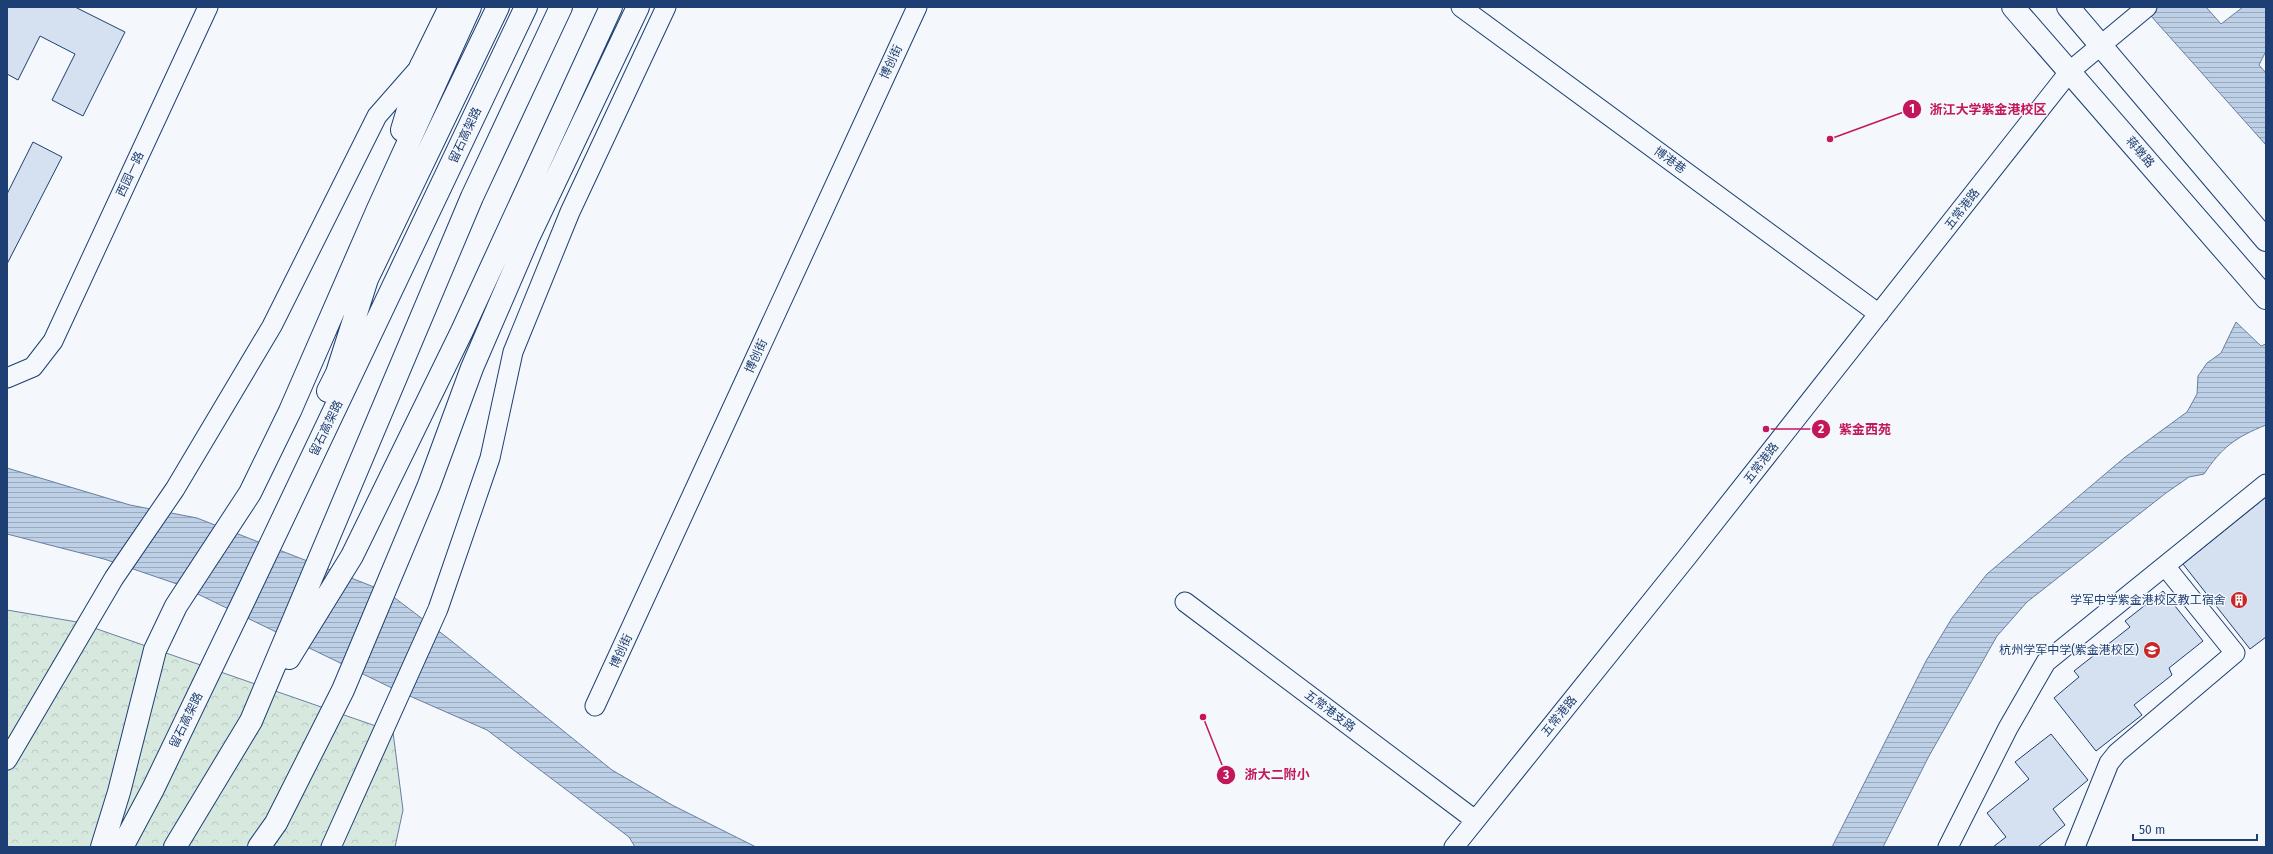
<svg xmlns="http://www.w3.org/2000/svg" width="2273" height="854" font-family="'Fira Sans','Noto Sans SC',sans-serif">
<defs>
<pattern id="forest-crowns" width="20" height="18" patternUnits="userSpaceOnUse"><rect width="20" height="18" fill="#d7e8df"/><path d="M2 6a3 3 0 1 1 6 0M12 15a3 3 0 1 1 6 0" fill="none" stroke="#b8c8c3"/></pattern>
<pattern id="water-rules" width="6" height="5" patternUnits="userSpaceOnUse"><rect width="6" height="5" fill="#bed0e5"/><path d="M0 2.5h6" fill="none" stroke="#9aaabe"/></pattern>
</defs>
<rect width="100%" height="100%" fill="#f4f7fb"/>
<!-- forest -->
<path fill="url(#forest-crowns)" stroke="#687fa3" d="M7 610 77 622 393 732 403 810 395 847H7Z"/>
<!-- water -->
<path fill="url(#water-rules)" stroke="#687fa3" d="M2143 7H2206L2221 24 2243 7H2266V51L2259 65 2266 73V145Z
M2236 322 2261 346 2266 344V425C2236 437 2222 447 2204 474L2189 477 2166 493 2027 602 1997 636 1929 756 1883 847H1832L1926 661 1952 618 1987 574 2124 458 2187 412 2197 394 2198 376 2207 363 2221 353Z
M7 468 130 505 197 518 387 592 449 639 612 770 672 805 756 847H635L629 837 487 730 396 690 177 584 104 559 7 534Z"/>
<!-- building -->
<path fill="#d5e0f0" stroke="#1d3f73" d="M7 7H75L125 32 83 116 52 100 75 54 40 36 18 80 7 74Z
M33 142 62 157 7 264V194Z
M2266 497V637L2250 649 2183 564Z
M2163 591 2203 641 2169 668 2172 675 2134 705 2142 715 2096 751 2054 698 2079 677 2074 671 2130 627 2125 621Z
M2051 734 2088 780 2053 809 2065 825 2038 847H1993L2006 837 1987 813 2029 779 2015 762Z"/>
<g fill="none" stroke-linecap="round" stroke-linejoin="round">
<!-- minor casing -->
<g stroke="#1d3f73" stroke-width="21">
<path id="minor" d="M1461 7 1879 314
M7 378 33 367 53 341 208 7
M1185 602 1475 820
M595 706 917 7
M7 760 114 578 175 489 272 326 377 116 420 67
M331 847 438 609 490 458 513 352 570 212 666 7
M1454 847 1687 557 2070 71 2147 7
M1948 847 2008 728 2046 662 2266 484
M2075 847 2109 763 2117 753 2235 653 2165 566"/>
</g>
<!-- major casing -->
<g stroke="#1d3f73" stroke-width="24">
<path id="major" d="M2013 7 2266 298
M2068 7 2266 240
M421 66 450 7"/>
</g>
<!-- highway casing -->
<g stroke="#1d3f73" stroke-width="24">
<path id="highway" d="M402 130 421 66
M328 391 337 373 367 279 498 7
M289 658 352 556 462 331 611 7
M102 847 119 792 155 650 176 606 250 493 290 411 378 209 470 7
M122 847 153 789 245 598 526 7
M175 847 251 721 472 197 561 7
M259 847 276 823 343 690 429 485 472 368 529 236 638 7"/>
</g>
<!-- minor -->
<use href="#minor" stroke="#f4f7fb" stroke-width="19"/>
<!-- major -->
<use href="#major" stroke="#f4f7fb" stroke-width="22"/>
<!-- highway -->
<use href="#highway" stroke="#f4f7fb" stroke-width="22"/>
</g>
<!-- icons -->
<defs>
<g id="building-disc" transform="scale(0.9)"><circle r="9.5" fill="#c62828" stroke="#f4f7fb"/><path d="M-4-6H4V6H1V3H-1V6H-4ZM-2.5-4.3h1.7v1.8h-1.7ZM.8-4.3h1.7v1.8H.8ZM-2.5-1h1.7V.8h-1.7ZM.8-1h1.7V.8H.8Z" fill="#fff"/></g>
<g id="school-disc" transform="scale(0.9)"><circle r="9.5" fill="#c62828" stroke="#f4f7fb"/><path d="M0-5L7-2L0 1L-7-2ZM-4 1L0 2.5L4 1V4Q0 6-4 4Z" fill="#fff"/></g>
</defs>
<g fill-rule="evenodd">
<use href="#building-disc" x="2239" y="600"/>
<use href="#school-disc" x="2152" y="650"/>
</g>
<g text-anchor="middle" stroke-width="3" stroke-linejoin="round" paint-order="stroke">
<!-- street labels -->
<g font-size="12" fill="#1d3f73" stroke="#f4f7fb">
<text transform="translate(891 62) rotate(-65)" y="4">博创街</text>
<text transform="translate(465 135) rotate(-65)" y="4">留石高架路</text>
<text transform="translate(2140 152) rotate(49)" y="4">蒋墩路</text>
<text transform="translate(1670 160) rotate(36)" y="4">博港巷</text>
<text transform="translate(130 174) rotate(-65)" y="4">西园一路</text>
<text transform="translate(1962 209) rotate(-52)" y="4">五常港路</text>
<text transform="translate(756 356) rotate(-65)" y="4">博创街</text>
<text transform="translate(326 428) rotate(-64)" y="4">留石高架路</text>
<text transform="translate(1761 463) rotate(-52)" y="4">五常港路</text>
<text transform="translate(621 651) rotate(-65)" y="4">博创街</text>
<text transform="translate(1330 711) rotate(37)" y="4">五常港支路</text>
<text transform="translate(1559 716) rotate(-51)" y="4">五常港路</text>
<text transform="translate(186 720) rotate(-64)" y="4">留石高架路</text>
</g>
<!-- poi labels -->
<g font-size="12" fill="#1d3f73" stroke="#f4f7fb" text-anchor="end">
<text x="2226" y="604">学军中学紫金港校区教工宿舍</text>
<text x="2139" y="654">杭州学军中学(紫金港校区)</text>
</g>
</g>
<!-- callouts -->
<path fill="none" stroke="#c2185b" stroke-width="1.5" d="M1830 139L1912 109M1766 429L1821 429M1203 717L1226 775"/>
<g fill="#c2185b" stroke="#f4f7fb" stroke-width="1.5">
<circle cx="1830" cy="139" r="4"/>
<circle cx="1766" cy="429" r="4"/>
<circle cx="1203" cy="717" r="4"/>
<circle cx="1912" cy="109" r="10"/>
<circle cx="1821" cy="429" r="10"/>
<circle cx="1226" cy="775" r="10"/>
</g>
<g font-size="12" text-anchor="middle" font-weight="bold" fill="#fff">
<text x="1912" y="113">1</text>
<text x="1821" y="433">2</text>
<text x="1226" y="779">3</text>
</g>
<g font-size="13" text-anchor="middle" font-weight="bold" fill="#c2185b" stroke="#f4f7fb" stroke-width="3" stroke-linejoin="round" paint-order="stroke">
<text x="1988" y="114">浙江大学紫金港校区</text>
<text x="1865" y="434">紫金西苑</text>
<text x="1277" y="779">浙大二附小</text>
</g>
<!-- border -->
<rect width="2273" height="854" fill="none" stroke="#1d3f73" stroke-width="16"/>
<!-- scale -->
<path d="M2133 834v6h124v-6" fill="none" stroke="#1d3f73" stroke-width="2"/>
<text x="2139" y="834" font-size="12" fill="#1d3f73" stroke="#f4f7fb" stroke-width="3" paint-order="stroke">50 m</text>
</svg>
